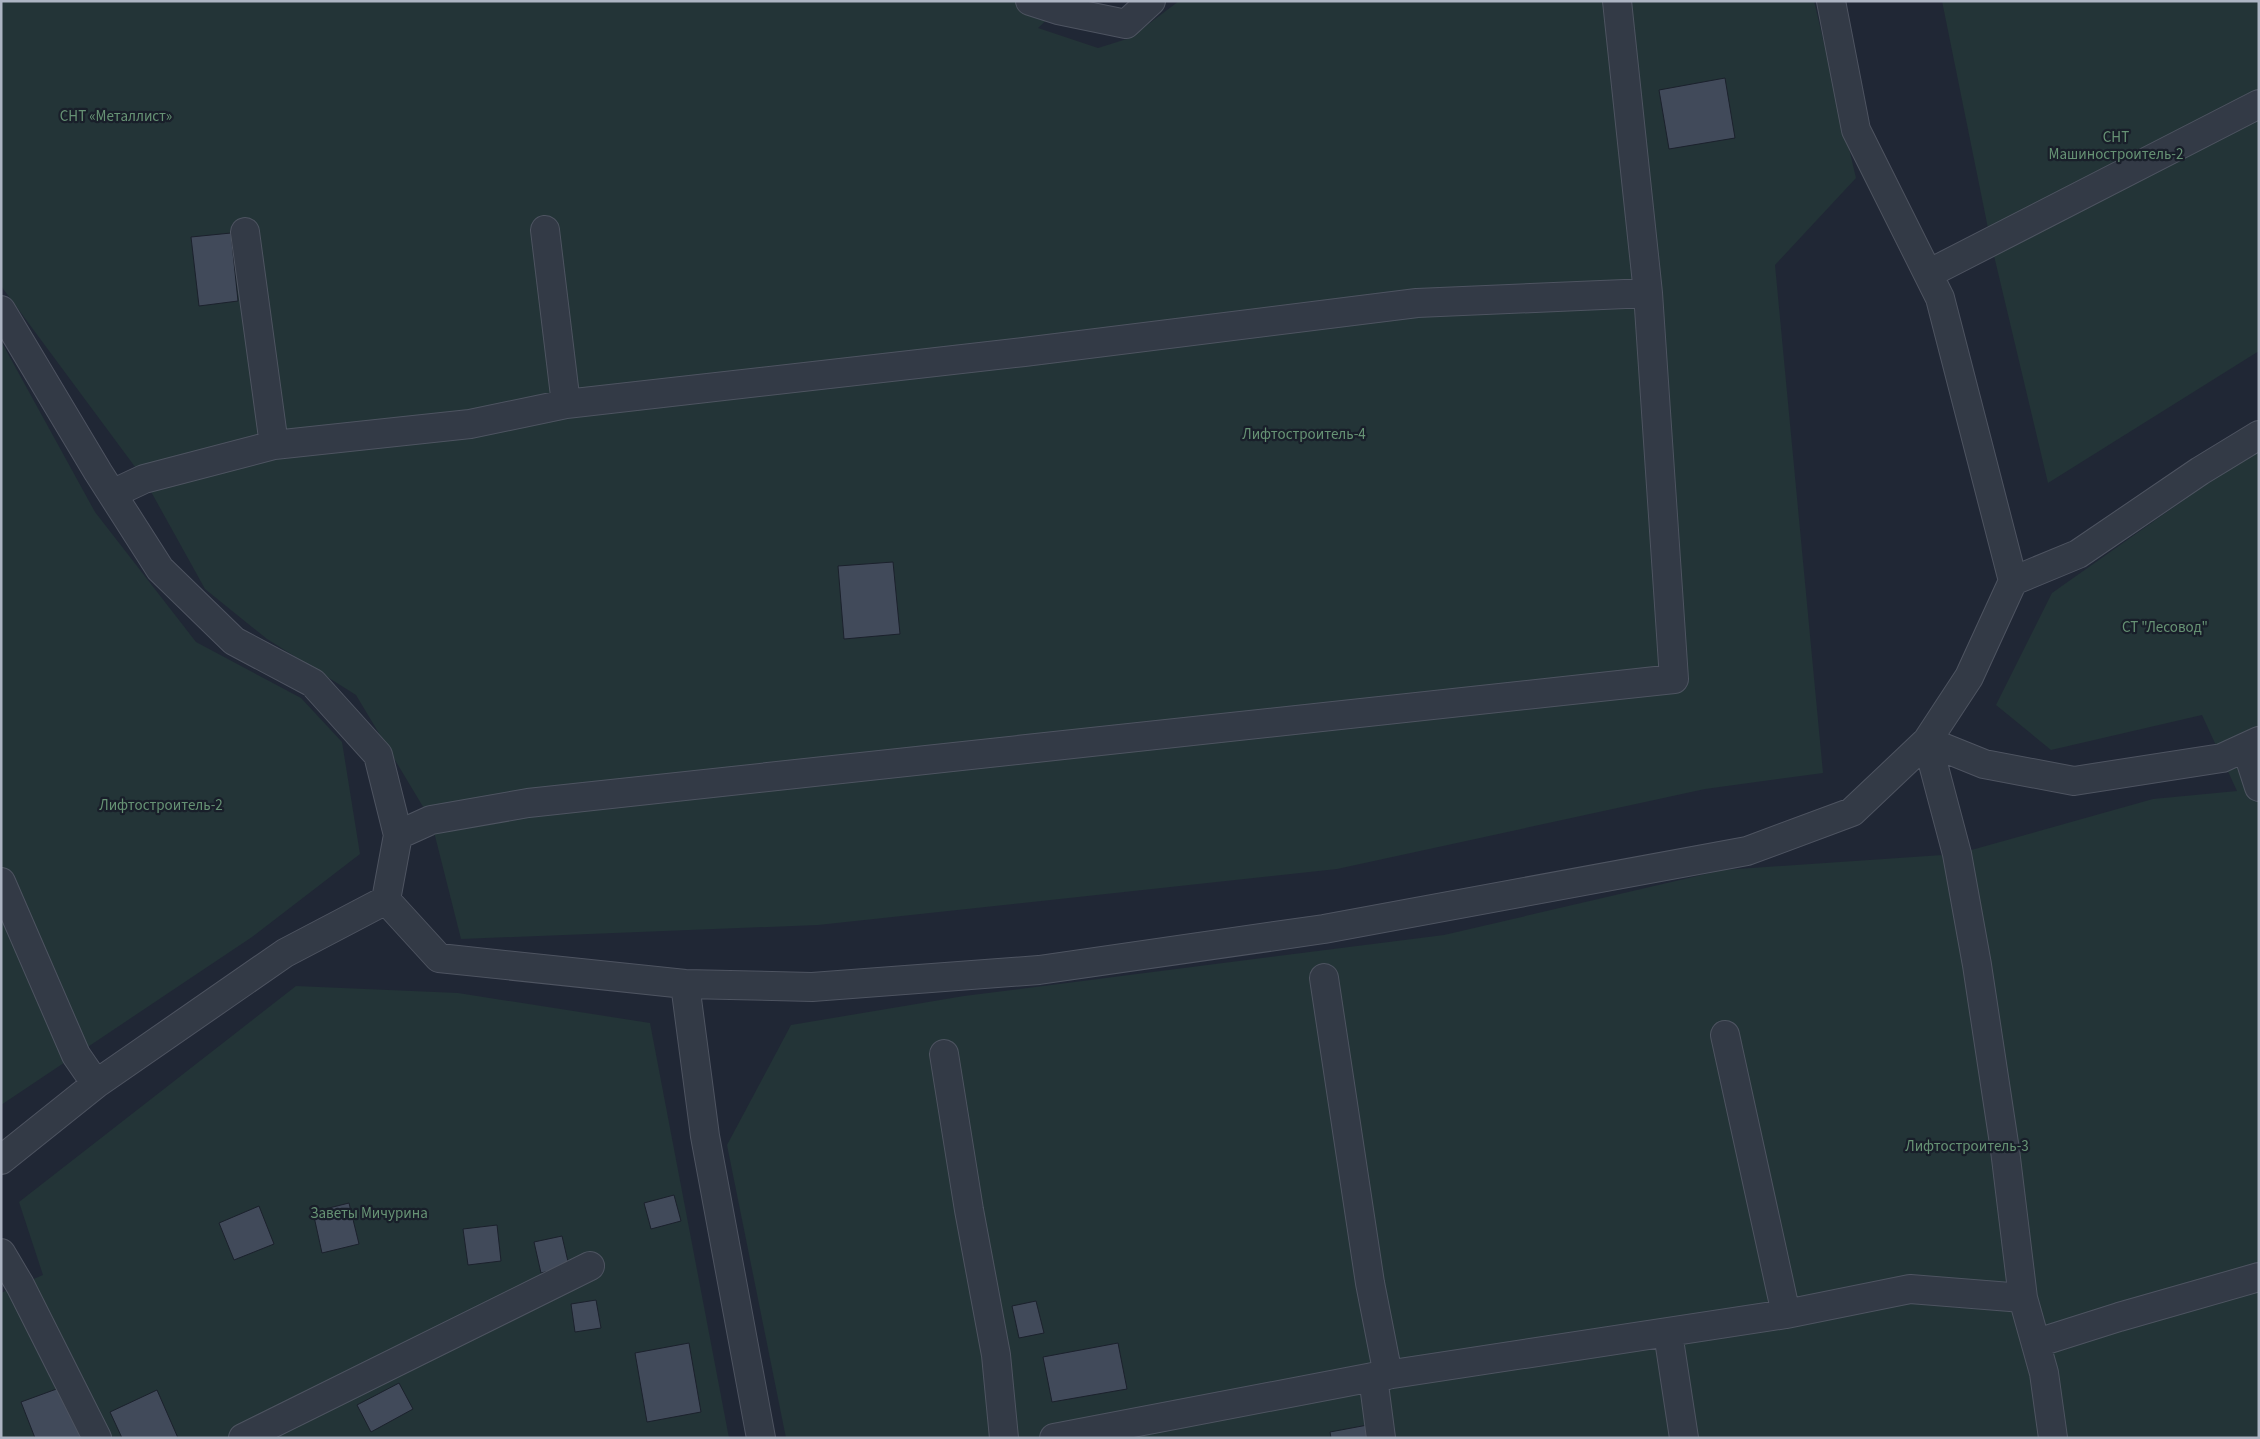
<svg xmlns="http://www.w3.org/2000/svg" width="2260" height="1439" font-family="'Source Sans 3',sans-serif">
<rect width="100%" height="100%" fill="#202735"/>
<!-- green -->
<path fill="#233437" d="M1 1H1067L1038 28 1098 48 1130 38 1179 1H1814L1856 178 1775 265 1823 773 1705 789 1337 869 818 925 461 939 431 820 356 695 267 639 205 589 144 479 1 286Z
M1942 1H2259V351L2048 483 1991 243Z
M1 341 95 512 196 642 301 698 342 742 360 854 252 937 1 1105Z
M2259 447V1438H786L727 1145 791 1025 964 996 1444 935 1723 870 1957 854 2153 799 2237 791 2202 715 2051 750 1996 705 2052 593Z
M296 986 458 993 650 1023 729 1438H1V1293L43 1275 19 1202Z"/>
<!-- building -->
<path fill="#414a5a" stroke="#1b212c" d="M1725 78 1735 138 1669 149 1659 90Z
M231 233 238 301 199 306 191 237Z
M893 562 900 634 844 639 838 566Z
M674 1195 681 1221 651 1229 644 1203Z
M349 1203 359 1244 322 1253 313 1212Z
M259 1206 274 1244 234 1260 219 1223Z
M497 1225 501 1261 468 1265 463 1229Z
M562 1236 569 1266 541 1273 534 1242Z
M596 1300 601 1328 575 1332 571 1304Z
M1036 1301 1044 1333 1019 1338 1012 1306Z
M689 1343 701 1412 647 1422 635 1353Z
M1118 1343 1127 1389 1052 1402 1043 1357Z
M399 1383 413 1409 371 1432 357 1405Z
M62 1387 81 1438H35L21 1402Z
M157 1390 178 1438H122L110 1412Z
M1373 1424 1376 1438H1331L1330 1432Z"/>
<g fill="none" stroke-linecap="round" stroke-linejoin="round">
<!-- minor casing -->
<g stroke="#4e5461" stroke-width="30">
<path id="minor" d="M1030 1 1058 10 1126 24 1151 1
M545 230 566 404
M245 232 274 445
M1928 274 2259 104
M1 310 98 472 160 569 234 641 313 683 378 755 398 835 386 900
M112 494 144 479 274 445 470 424 566 404 1024 352 1417 303 1648 293
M2013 581 2078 554 2200 471 2259 435
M1927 741 1957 854 1977 965 2005 1150 2023 1298 2044 1373 2053 1438
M1927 741 1984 764 2074 781 2222 758 2259 741
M2246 747 2259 787
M398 835 431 820 528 803 1674 679 1648 293 1617 1
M1 882 76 1055 96 1084
M1324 978 1370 1283 1388 1375
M685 984 705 1136 761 1438
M1725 1035 1786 1314
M944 1054 969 1210 996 1355 1004 1438
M1 1160 96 1084 285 953 386 900 439 958 685 984 812 987 1039 970 1324 929 1747 851 1852 812 1927 741 1969 677 2013 581 1940 298 1856 130 1831 1
M1 1253 20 1285 97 1438
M1668 1333 1684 1438
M2037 1343 2119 1317 2259 1277
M1373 1377 1381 1438
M243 1438 590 1266
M1054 1438 1373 1377 1786 1314 1910 1289 2023 1298"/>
</g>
<!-- minor -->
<use href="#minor" stroke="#333a46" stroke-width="28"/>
</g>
<g text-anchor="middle" stroke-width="4.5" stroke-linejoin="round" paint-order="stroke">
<!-- park labels -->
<g font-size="15" fill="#669274" stroke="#191f2a">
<text x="116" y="121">СНТ «Металлист»</text>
<text x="2116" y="142">СНТ<tspan x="2116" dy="17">Машиностроитель-2</tspan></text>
<text x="1304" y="439">Лифтостроитель-4</text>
<text x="2165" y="632">СТ "Лесовод"</text>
<text x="161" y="810">Лифтостроитель-2</text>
<text x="1967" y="1151">Лифтостроитель-3</text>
<text x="369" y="1218">Заветы Мичурина</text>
</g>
</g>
<!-- border -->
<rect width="2260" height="1439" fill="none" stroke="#adb4c3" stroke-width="5"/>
</svg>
